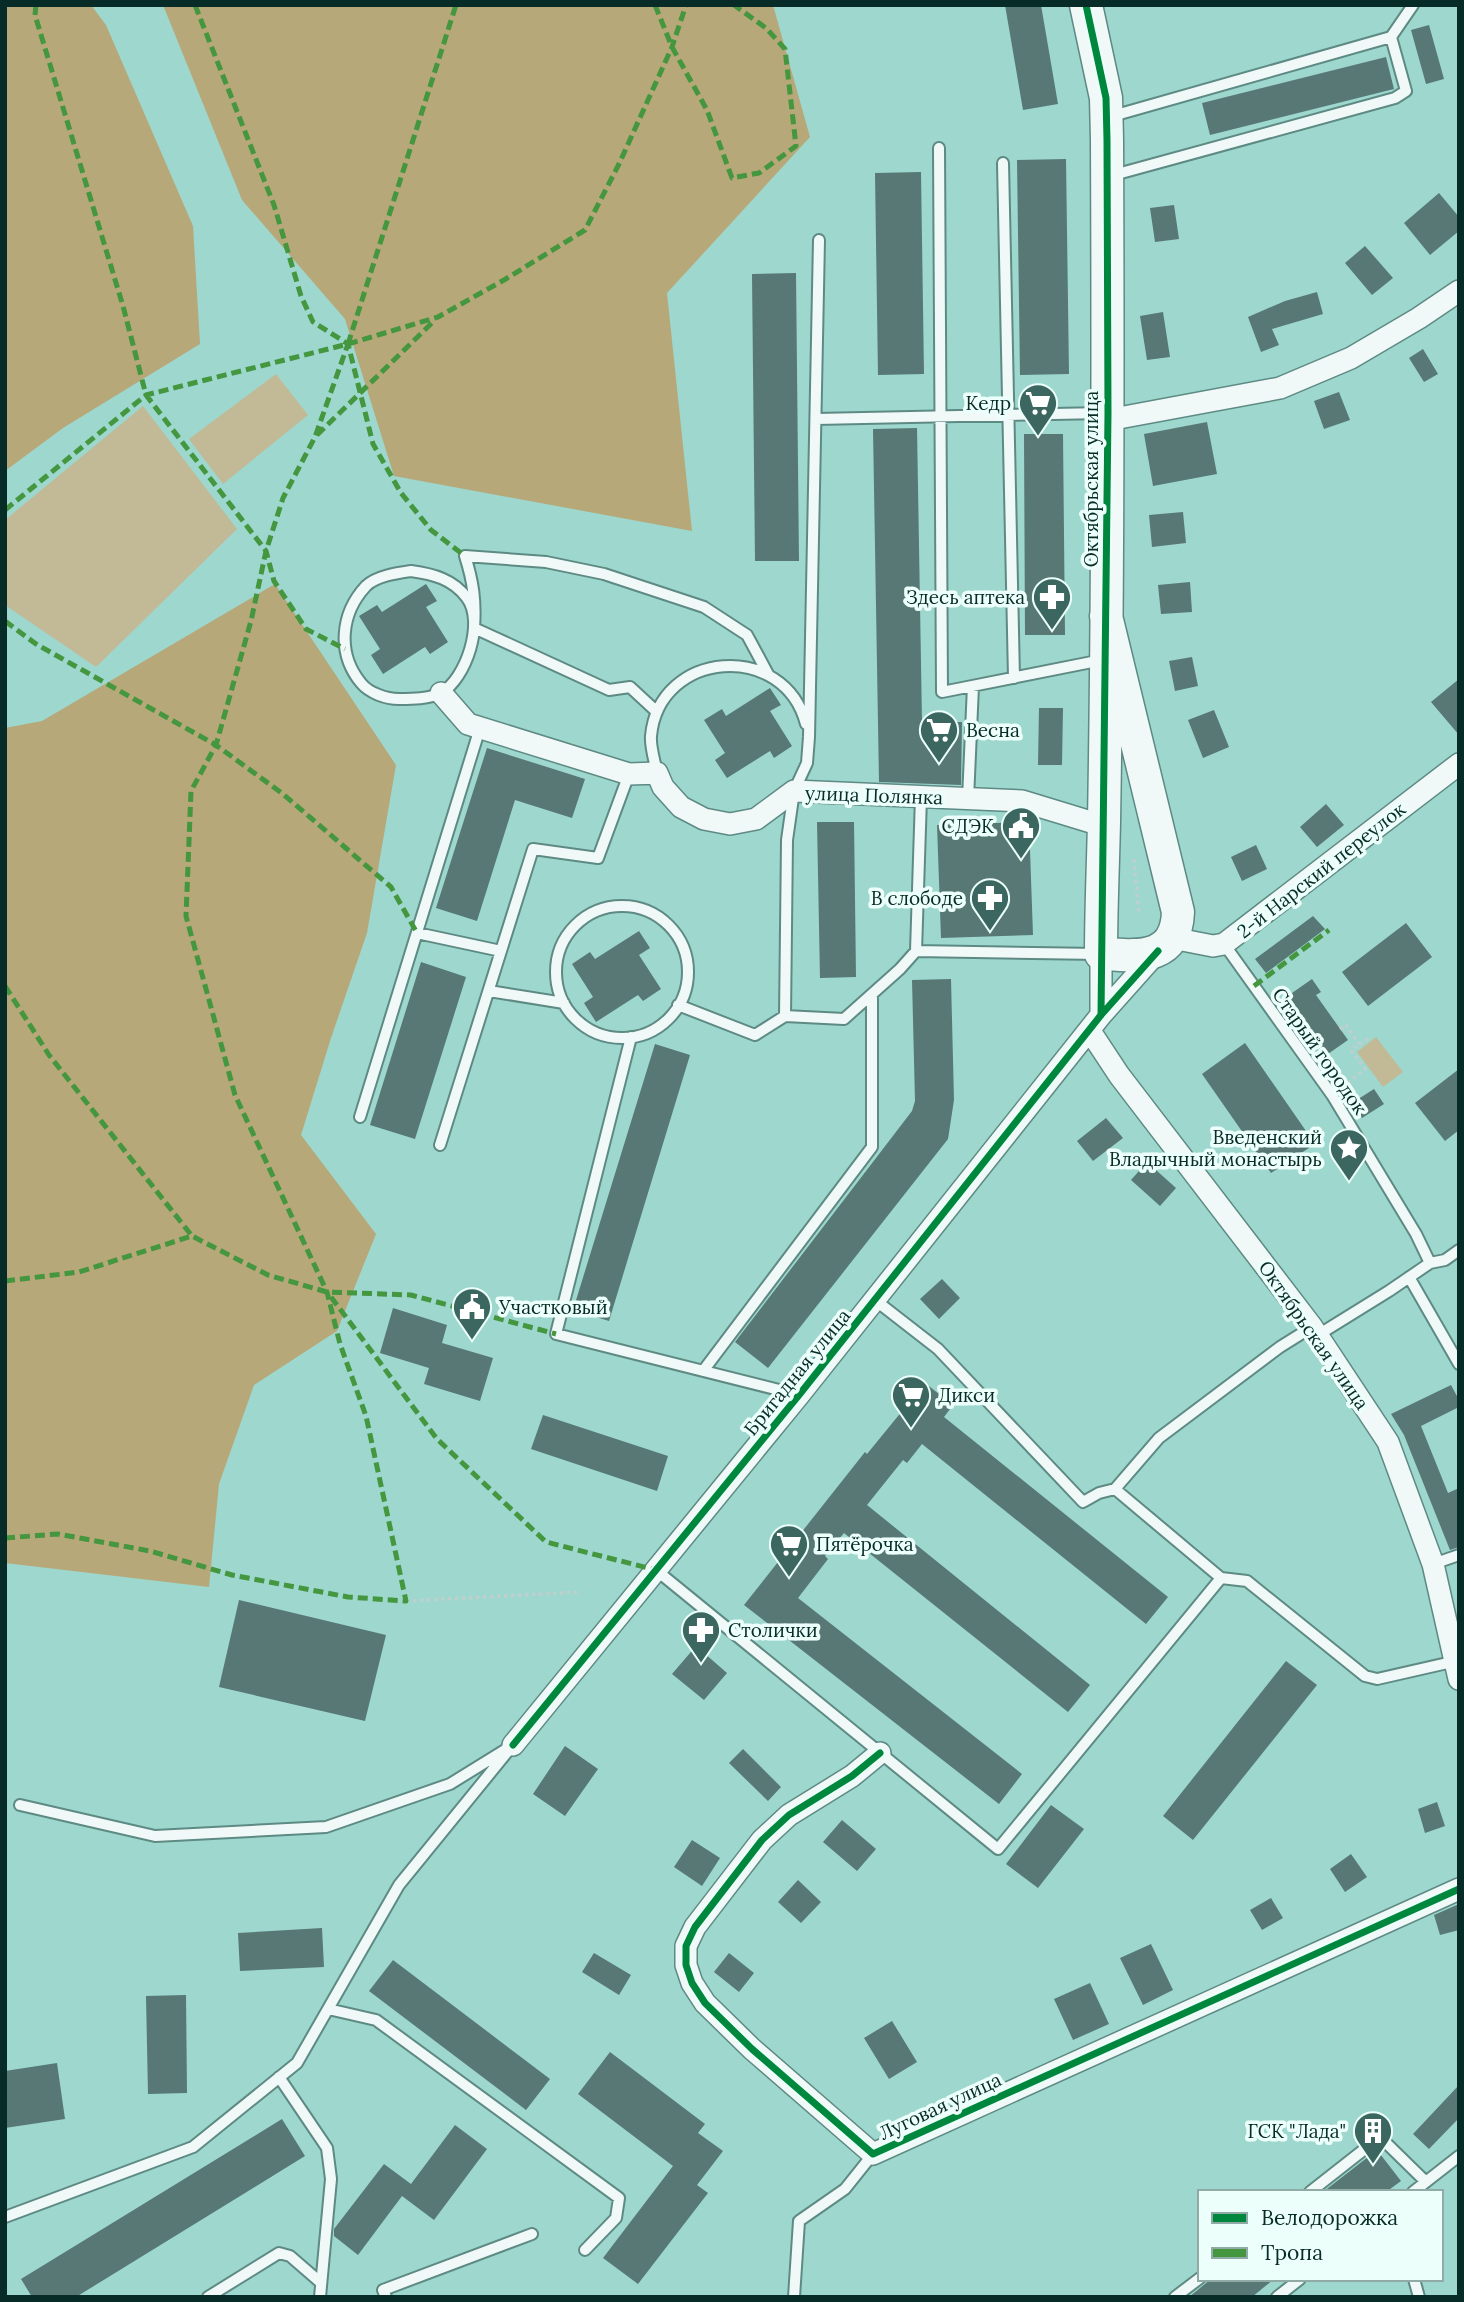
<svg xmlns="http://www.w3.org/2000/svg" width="1464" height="2302" font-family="Lora,serif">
<rect width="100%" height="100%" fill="#9dd7ce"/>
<!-- green -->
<path fill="#c2ba96" d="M276 374 308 415 223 484 189 439Z
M143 406 237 529 96 667 5 605V520Z
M1376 1037 1403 1072 1383 1087 1357 1052Z"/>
<!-- forest -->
<path fill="#b7a879" d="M5 5H91L106 25 193 226 200 344 63 428 5 471Z
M163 5H773L810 137 667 293 692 531 394 476 345 319 242 200Z
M275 584 396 765 367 933 331 1038 301 1135 376 1234 337 1331 254 1385 219 1484 209 1587 5 1563V728L42 721Z"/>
<!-- building -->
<path fill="#577875" d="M1005 5H1041L1058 104 1023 110Z
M1429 25 1444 79 1426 84 1411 30Z
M1386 57 1394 89 1210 135 1202 103Z
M1066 159 1069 374 1020 375 1017 160Z
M921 172 924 374 878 375 875 173Z
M1439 193 1459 217V231L1430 255 1404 223Z
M1174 205 1179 239 1155 242 1150 208Z
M1365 246 1393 278 1372 295 1345 263Z
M796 273 799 561H755L752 274Z
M1317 292 1323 314 1272 329 1279 345 1261 352 1248 317 1285 301Z
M1163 312 1170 357 1147 360 1140 316Z
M1423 349 1438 374 1424 382 1409 358Z
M1339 392 1350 420 1324 429 1314 401Z
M1207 422 1217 474 1153 486 1144 434Z
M917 428 922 722H962L961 785 879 782 873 429Z
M1024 434H1063L1065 635H1025Z
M1183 512 1186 543 1152 547 1149 515Z
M1190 582 1192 612 1161 614 1158 585Z
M426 584 437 601 426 607 448 642 430 654 425 647 383 674 371 655 380 649 359 616 377 605 382 612Z
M1192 657 1198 686 1175 691 1169 661Z
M1459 679V735L1431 702Z
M770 688 781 705 770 711 792 746 774 758 770 751 727 778 715 760 725 753 704 720 722 709 726 716Z
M1039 708H1063L1062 765H1038Z
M1214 710 1229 747 1203 758 1188 720Z
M487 748 585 779 572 818 515 800 477 921 436 908Z
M1326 804 1344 825 1317 847 1300 827Z
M817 822H854L856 977 820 978Z
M1029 822 1033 935 941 938 937 825Z
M1256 845 1267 869 1242 881 1231 857Z
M1313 916 1325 929 1266 973 1255 959Z
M1406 923 1432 957 1368 1006 1342 972Z
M639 931 650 948 639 955 661 989 643 1001 638 995 596 1022 584 1003 593 997 572 964 590 952 595 959Z
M421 962 466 977 415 1139 370 1125Z
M951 979 954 1100 948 1139 768 1368 735 1342 912 1111 915 1101 912 980Z
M1312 979 1321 992 1316 995 1348 1040 1325 1056 1293 1012 1292 1013 1282 1000Z
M1245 1043 1315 1144 1271 1173 1202 1074Z
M655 1044 690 1055 609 1321 573 1310Z
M1459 1069V1130L1445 1141 1415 1103Z
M1374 1089 1384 1104 1362 1118 1352 1103Z
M1106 1118 1123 1138 1093 1161 1077 1141Z
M1147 1162 1176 1188 1160 1206 1131 1180Z
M942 1279 960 1298 939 1319 920 1299Z
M393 1308 447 1325 442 1343 493 1358 480 1401 424 1384 429 1368 380 1353Z
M925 1383 953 1405 944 1417 1168 1597 1146 1624 922 1444 907 1463 903 1460 867 1505 1090 1685 1068 1712 844 1533 825 1556 828 1559 798 1598 1022 1774 999 1804 744 1605 865 1452 867 1454Z
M1451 1385 1459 1400V1407L1421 1426 1448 1493 1459 1488V1547L1450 1550 1404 1435 1391 1414Z
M543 1415 668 1456 657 1491 531 1449Z
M239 1600 386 1635 365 1721 219 1687Z
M696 1646 727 1673 704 1700 672 1674Z
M1286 1661 1317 1685 1193 1840 1163 1816Z
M565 1746 598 1769 565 1816 533 1794Z
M743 1749 781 1787 768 1801 729 1763Z
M1437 1802 1445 1826 1425 1833 1418 1809Z
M1051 1805 1084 1829 1038 1888 1006 1864Z
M842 1820 876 1849 857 1871 823 1842Z
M692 1840 720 1858 702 1886 674 1867Z
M1351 1854 1367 1877 1345 1892 1330 1869Z
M798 1880 821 1902 801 1923 778 1902Z
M1271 1898 1283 1918 1262 1930 1250 1910Z
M1459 1904V1930L1440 1935 1434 1915Z
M322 1928 324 1967 240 1971 238 1933Z
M1151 1944 1173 1990 1143 2005 1120 1958Z
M594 1953 631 1975 619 1995 582 1972Z
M729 1953 754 1973 739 1992 714 1972Z
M393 1960 550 2079 526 2110 369 1991Z
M1090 1983 1109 2024 1073 2040 1054 1999Z
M186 1995 187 2093 148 2094 146 1996Z
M892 2021 917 2062 889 2079 864 2038Z
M610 2052 705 2124 698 2133 723 2151 697 2185 708 2193 638 2284 603 2258 673 2166 578 2094Z
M57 2063 65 2119 5 2128V2071Z
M1459 2085V2118L1429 2149 1413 2134Z
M282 2119 305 2156 76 2297H32L21 2279Z
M455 2125 487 2149 434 2220 402 2196 358 2255 334 2236V2229L384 2164 411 2184Z
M1377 2150 1401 2181 1386 2192H1323Z
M1211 2279H1274L1252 2297H1189Z"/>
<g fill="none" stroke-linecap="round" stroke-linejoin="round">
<!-- lane casing -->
<g stroke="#5e8a84" stroke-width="14">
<path id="lane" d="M1109 117 1391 37 1413 5
M939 148 942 692 1102 660
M1003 163 1014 678
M1110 176 1395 98 1406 91 1391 37
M816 419 1103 413
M411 571C433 574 453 579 467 598 485 622 466 679 441 693 429 699 412 699 399 699 386 699 369 693 361 683 337 654 340 614 366 586 376 576 397 573 411 571Z
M657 712 630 687 609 690 474 628C476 601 473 581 465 556L546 562 604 574 704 607 747 635 768 674
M657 773C655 762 650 747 651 736 659 650 784 640 806 724
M968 799 973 686
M556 972a66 66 0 1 1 132 0a66 66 0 1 1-132 0Z
M417 933 501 951
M1224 944 1332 1095 1416 1234 1430 1263 1445 1260 1459 1250
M916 951 1099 954
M489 991 564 1003
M678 1005 755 1035 785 1016 787 840 794 791 807 763 809 737 819 240
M785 1016 844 1019 900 969 916 951 921 797
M631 1037 556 1334 799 1395
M360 1117 480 728
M440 1145 533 849 598 858 629 774
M1409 1277 1459 1364
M1318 1335 1389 1291 1430 1263
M703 1371 872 1147V994
M1115 1489 1159 1438 1280 1347 1312 1327
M1433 1564 1459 1555
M656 1570 998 1849 1221 1578 1115 1489 1099 1493 1083 1502 938 1349 875 1300
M1221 1578 1247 1581 1365 1676 1377 1679 1456 1661
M20 1805 155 1836 326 1827 450 1784 505 1750
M328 2009 376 2020 619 2198 616 2218 585 2250
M279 2077 327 2148 331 2179 320 2297
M1310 2192 1380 2137 1426 2182
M1413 2192 1459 2156
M5 2217 193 2147 297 2063 399 1885 513 1745
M1414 2279 1419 2297
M208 2297 279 2253 290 2256 320 2282
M386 2297 383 2290 532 2234
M794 2297 799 2221 845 2189 873 2154
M1175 2297 1200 2278
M1277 2297 1300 2279"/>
</g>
<!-- street casing -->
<g stroke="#5e8a84" stroke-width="24">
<path id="street" d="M1108 420 1280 388 1351 358 1419 318 1459 291
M441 693 468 724 629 774 657 773 663 787 681 807 704 819 730 824 756 819 794 791 1022 801 1104 826
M1172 938 1213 946 1224 944 1459 764
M1101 954V1015
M1090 1031 1119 1075 1312 1327 1388 1442 1433 1564 1459 1679
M513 1745 799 1395 1101 1015 1158 951
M880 1753 852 1776 789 1815 762 1840 695 1927 686 1946V1965L692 1983 705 2003 752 2049 873 2154 1459 1889"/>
</g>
<!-- secondary casing -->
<g stroke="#5e8a84" stroke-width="35">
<path id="secondary" d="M1086 5 1106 98 1107 140C1108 367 1108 595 1104 822 1103 866 1101 910 1101 954 1138 956 1176 961 1178 912L1106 616"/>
</g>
<!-- path -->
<path stroke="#bed0ce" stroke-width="3.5" stroke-dasharray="3.5 3.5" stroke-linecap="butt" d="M1134 859 1139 914
M1340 1029 1346 1025 1359 1044
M1342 1087 1365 1069 1351 1050 1369 1038
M1459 1141V1143
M406 1601 581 1592"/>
<!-- lane -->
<use href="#lane" stroke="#f0f9f8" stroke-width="10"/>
<!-- street -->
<use href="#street" stroke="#f0f9f8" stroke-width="21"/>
<!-- secondary -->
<use href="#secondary" stroke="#f0f9f8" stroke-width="32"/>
<!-- quiet -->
<path stroke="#44963f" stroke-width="5" stroke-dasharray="10 5" stroke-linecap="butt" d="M36 5 35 15 123 306 146 395 266 551 274 581 306 629 345 649
M195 5 274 205 301 296 313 322 348 344 373 444 401 493 431 530 465 556
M655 5 672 47 707 110 732 178 759 173 796 146 785 49 766 28 734 5
M348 344 438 317 504 280 585 230 619 164 672 47 686 5
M317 435 435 320
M5 510 146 395 348 344 456 5
M5 621 36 644 216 745 283 794 391 887 417 933
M5 986 49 1055 192 1236
M1254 986 1329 930
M5 1281 79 1272 192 1236 268 1275 327 1292 411 1295 556 1334
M331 1297 437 1439 546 1542 656 1570
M5 1538 58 1534 150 1551 232 1575 348 1597 406 1601 366 1416 340 1344 327 1292 235 1095 186 916 191 791 216 745 251 621 266 551 283 498 315 437 348 344"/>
<!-- cycleway casing -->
<g stroke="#ecfffb" stroke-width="11">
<path id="cycleway" d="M1086 5 1106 98 1107 140 1108 413 1101 1015
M513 1745 799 1395 1101 1015 1158 951
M880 1753 852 1776 789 1815 762 1840 695 1927 686 1946V1965L692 1983 705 2003 752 2049 873 2154 1459 1889"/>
</g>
<!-- cycleway -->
<use href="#cycleway" stroke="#00873e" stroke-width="7"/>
</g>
<!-- icons -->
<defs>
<g id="supermarket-pin" transform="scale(2.0125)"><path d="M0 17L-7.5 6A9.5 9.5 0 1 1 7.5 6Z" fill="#3c6761" stroke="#ecfffb"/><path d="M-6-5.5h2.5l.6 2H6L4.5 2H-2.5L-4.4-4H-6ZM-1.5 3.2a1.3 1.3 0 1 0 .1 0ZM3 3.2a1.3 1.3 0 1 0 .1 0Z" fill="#fff"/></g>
<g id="pharmacy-pin" transform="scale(2.0125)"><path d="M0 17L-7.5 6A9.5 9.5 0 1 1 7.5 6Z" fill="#3c6761" stroke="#ecfffb"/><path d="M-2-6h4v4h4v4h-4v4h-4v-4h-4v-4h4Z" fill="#fff"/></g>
<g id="civic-pin" transform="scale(2.0125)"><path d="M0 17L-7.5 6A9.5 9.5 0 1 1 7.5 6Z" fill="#3c6761" stroke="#ecfffb"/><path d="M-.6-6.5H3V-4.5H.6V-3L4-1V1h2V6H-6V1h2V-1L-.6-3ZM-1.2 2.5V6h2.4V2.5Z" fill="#fff"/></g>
<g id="sight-pin" transform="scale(2.0125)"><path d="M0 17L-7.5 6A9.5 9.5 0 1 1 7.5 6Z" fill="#3c6761" stroke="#ecfffb"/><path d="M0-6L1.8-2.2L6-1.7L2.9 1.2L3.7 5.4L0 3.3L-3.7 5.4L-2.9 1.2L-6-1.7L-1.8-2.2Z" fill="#fff"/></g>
<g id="building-pin" transform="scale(2.0125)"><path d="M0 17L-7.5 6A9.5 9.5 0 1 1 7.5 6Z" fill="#3c6761" stroke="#ecfffb"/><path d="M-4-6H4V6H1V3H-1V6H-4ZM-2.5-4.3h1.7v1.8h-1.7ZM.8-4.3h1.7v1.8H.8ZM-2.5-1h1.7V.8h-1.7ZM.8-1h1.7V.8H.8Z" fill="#fff"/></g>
</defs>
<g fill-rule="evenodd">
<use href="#supermarket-pin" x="1038" y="403"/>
<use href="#pharmacy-pin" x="1052" y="597"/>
<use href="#supermarket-pin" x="939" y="730"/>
<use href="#civic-pin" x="1021" y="826"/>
<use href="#pharmacy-pin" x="990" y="898"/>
<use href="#sight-pin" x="1349" y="1148"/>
<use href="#civic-pin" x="472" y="1307"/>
<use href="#supermarket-pin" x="911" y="1395"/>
<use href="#supermarket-pin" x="789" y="1544"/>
<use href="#pharmacy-pin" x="701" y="1630"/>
<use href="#building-pin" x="1373" y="2131"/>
</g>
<g text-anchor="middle" stroke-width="7" stroke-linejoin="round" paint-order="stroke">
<!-- poi labels -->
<g font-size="19" fill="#072b26" stroke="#ecfffb" text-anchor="end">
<text x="1011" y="410">Кедр</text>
<text x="1025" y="604">Здесь аптека</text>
<text x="966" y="737" text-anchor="start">Весна</text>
<text x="994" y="833">СДЭК</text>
<text x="963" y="905">В слободе</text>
<text x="1322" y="1144">Введенский<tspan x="1322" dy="22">Владычный монастырь</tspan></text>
<text x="499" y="1314" text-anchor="start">Участковый</text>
<text x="938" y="1402" text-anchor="start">Дикси</text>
<text x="816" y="1551" text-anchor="start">Пятёрочка</text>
<text x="728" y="1637" text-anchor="start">Столички</text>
<text x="1346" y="2138">ГСК "Лада"</text>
</g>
<!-- street labels -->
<g font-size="19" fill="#072b26" stroke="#ecfffb">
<text transform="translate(1091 479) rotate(-90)" y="7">Октябрьская улица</text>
<text transform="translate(874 795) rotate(2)" y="7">улица Полянка</text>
<text transform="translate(1321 870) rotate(-38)" y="7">2-й Нарский переулок</text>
<text transform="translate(1320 1051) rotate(55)" y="7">Старый городок</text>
<text transform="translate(1314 1335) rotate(55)" y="7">Октябрьская улица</text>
<text transform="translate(797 1372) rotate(-51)" y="7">Бригадная улица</text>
<text transform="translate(940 2106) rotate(-25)" y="7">Луговая улица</text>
</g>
</g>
<!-- border -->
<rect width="1464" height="2302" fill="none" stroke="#072b26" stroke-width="14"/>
<!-- legend -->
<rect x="1198" y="2190" width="245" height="91" fill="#ecfffb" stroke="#90aaa6" stroke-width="2"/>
<rect x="1212" y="2213" width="35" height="10" fill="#00873e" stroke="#90aaa6" stroke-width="2"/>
<text x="1261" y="2225" font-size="21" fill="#072b26">Велодорожка</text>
<rect x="1212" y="2248" width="35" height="10" fill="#44963f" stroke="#90aaa6" stroke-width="2"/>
<text x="1261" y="2260" font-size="21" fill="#072b26">Тропа</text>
</svg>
